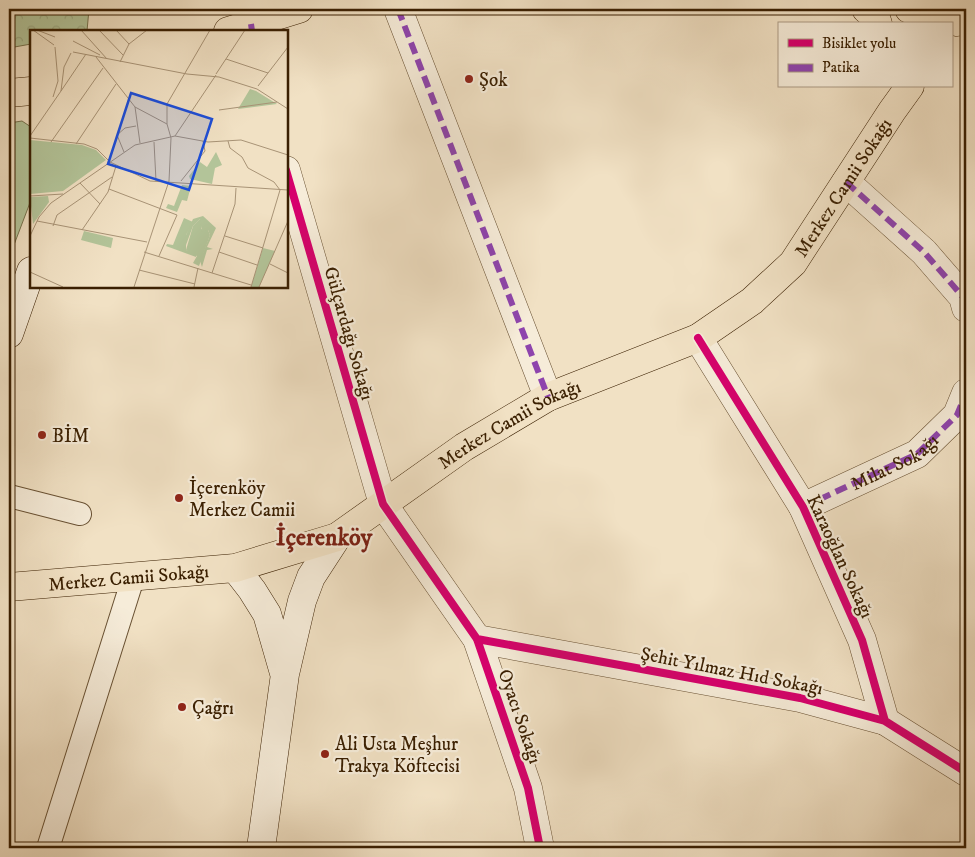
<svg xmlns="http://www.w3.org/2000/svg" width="975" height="857" font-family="'IM FELL DW Pica',serif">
<defs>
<pattern id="forest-crowns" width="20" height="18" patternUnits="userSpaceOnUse" patternTransform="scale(1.25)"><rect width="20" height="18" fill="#b3c499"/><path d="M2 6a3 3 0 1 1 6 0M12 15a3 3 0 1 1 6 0" fill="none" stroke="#9ba882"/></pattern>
</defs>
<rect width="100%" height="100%" fill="#f1e1c4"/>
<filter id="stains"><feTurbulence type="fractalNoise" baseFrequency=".004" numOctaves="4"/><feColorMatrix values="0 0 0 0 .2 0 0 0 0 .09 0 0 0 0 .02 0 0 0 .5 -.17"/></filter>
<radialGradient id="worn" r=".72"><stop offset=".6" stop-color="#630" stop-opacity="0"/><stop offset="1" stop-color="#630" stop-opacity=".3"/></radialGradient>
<!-- forest -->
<path fill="url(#forest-crowns)" stroke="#76724d" d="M9 9H89L87 31H31V44L9 48Z"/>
<!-- park -->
<path fill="#b3c499" stroke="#76724d" d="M22 121 31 127V200L9 258V123Z"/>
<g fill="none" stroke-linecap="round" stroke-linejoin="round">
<!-- service casing -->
<g stroke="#685032" stroke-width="24">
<path id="service" d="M9 496 80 514
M48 848 134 575"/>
</g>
<!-- minor casing -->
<g stroke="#685032" stroke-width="29">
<g id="minor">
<path d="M398 9 548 397"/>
<path d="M286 170 383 504 477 639 528 788 540 848"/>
<path d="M846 182 924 252 963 297 966 308"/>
<path d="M698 338 803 507 862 640 885 721"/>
<path id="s1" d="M803 507 917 454 957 415 966 393"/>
<path d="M477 639 800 698 885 721 966 772"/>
</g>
</g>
<!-- secondary casing -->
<g stroke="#3a1f01" stroke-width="29">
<path id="secondary" d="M9 334 31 271
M235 568 252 590 267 614 284 673
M261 848 285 674 302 601 311 577 337 537"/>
</g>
<!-- primary casing -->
<g stroke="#3a1f01" stroke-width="29">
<g id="primary">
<path d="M866 9 876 18 878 24"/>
<path d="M909 9 957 22"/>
<path d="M228 31 299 9"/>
<path d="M9 93 31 91"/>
<path id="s2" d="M9 587 235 568 337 537 464 447 548 397 698 338 752 301 793 263 892 111 910 86"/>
</g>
</g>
<!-- service -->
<use href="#service" stroke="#f6ecd9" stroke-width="22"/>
<!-- minor -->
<use href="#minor" stroke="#f6ecd9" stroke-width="28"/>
<!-- secondary -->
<use href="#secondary" stroke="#f6ecd9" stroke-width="28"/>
<!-- primary -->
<use href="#primary" stroke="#f1e1c4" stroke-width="28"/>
<!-- quiet -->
<path stroke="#8e44ad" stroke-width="6" stroke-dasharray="12 6" stroke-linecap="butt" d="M398 9 548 397
M251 24 252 31
M846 182 924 252 963 297 966 308
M803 507 917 454 957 415 966 393"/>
<!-- cycleway casing -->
<g stroke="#f6ecd9" stroke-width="11">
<path id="cycleway" d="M286 170 383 504 477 639 528 788 540 848
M698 338 803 507 862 640 885 721
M477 639 800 698 885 721 966 772"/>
</g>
<!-- cycleway -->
<use href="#cycleway" stroke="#d6006c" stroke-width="8"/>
</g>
<!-- markers -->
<g fill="#8f2418" stroke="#f6ecd9" stroke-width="2">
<circle cx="469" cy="79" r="5"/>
<circle cx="42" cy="435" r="5"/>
<circle cx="179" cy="498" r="5"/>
<circle cx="182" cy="707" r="5"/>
<circle cx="325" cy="754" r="5"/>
</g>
<g text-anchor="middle" stroke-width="4.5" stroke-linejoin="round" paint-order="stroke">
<!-- poi labels -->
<g font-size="19" fill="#3a1f01" stroke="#f6ecd9" text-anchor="start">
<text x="479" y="86">Şok</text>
<text x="52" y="442">BİM</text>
<text x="189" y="494">İçerenköy<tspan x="189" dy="22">Merkez Camii</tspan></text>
<text x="192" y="714">Çağrı</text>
<text x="335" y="750">Ali Usta Meşhur<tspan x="335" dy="22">Trakya Köftecisi</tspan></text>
</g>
<!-- street labels -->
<g font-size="19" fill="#3a1f01" stroke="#f6ecd9">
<text dy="7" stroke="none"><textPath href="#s2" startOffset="960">Merkez Camii Sokağı</textPath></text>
<text transform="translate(350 333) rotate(74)" y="7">Gülçardağı Sokağı</text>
<text dy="7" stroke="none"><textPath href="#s2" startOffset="540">Merkez Camii Sokağı</textPath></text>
<text dy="7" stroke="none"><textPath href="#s1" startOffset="102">Milat Sokağı</textPath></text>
<text transform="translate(841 556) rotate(65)" y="7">Karaoğlan Sokağı</text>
<text dy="7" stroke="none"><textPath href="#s2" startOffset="120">Merkez Camii Sokağı</textPath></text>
<text transform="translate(732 670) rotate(11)" y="7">Şehit Yılmaz Hıd Sokağı</text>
<text transform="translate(521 716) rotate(71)" y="7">Oyacı Sokağı</text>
</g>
<!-- district labels -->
<g font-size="24" font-weight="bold" fill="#7a1f14" stroke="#f6ecd9">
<text x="324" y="545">İçerenköy</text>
</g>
</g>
<!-- overview -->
<g transform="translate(30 30)">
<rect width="258" height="258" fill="#f1e1c4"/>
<path d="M18 166 19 172 3 194 0 167ZM154 188 163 192 156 205H147ZM170 189 173 191 171 199 178 200 180 205 169 236 163 233 167 226 156 220 163 196Z" fill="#b3c499"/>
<path d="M152 155 161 156 157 171 152 170 147 182 136 178 138 174 144 176ZM173 186 186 198 177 217 183 219 177 220 172 237 170 231 180 205 178 200 172 202 170 189 163 196 156 215V220L167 223 166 227 136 216 137 214 143 215 147 205H156L163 189Z" fill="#b3c499"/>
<path d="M0 110 52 115 66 120 76 130 33 161 0 164Z" fill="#b3c499"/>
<path d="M220 59 226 61 247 74 208 79ZM186 122 192 135 185 138 182 154 160 149 159 146 170 132 177 137ZM233 218 245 221 229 257H221Z" fill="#b3c499"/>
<path d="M54 201 83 208 81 218 51 210Z" fill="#b3c499"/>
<path fill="none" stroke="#a89376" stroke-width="1" d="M3 0 24 15M7 0 25 7M51 0 77 29M69 0 93 25M86 0 99 14M43 11 70 25M43 22 157 44 189 47 227 59 258 79M66 27 105 77 137 94M196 29 238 43M90 32 99 14 117 0M186 44 215 0M228 56 258 17M31 61 56 24M23 67 28 51 25 17M105 77 110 113M189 80 247 72M0 106 31 61 34 37 41 23M145 106 186 45M0 108 54 114 67 119 80 132M198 111 200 118 212 127 218 138 244 152 250 160 221 257M21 112 73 38M124 112 126 151M46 114 86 54M94 122 87 105 95 98 106 96M80 132 120 151 258 160M151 151 175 121 173 111M50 153 70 174M79 159 147 185 129 226M0 166 33 164M7 191 117 212M23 196 27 185 82 147M52 200 78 162 86 136M0 206 9 187 21 173 105 115 145 106 178 112 211 110 258 125M195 206 233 218M114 222 221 255M189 222 227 235M240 234 258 243M109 240 165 254M0 242 33 257M182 243 205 174 206 158M104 257 139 151 141 108 137 94V74L180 0M164 257 168 238M229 257 258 191"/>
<path fill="#1d4ed8" fill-opacity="0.15" stroke="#1d4ed8" stroke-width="2.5" d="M101 63 182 89 159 160 78 134Z"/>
<rect width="258" height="258" fill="none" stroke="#3a1f01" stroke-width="2.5"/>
</g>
<!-- margin -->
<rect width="975" height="857" fill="none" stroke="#f1e1c4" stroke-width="30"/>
<rect x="10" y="10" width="955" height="837" fill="none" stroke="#3a1f01" stroke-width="2.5"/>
<rect x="15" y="15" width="945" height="827" fill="none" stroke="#3a1f01"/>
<!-- legend -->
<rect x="778" y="22" width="175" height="65" fill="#f6ecd9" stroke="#ab9a83"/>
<rect x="788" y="39" width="25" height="8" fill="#d6006c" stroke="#ab9a83"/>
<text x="822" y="48" font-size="15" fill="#3a1f01">Bisiklet yolu</text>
<rect x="788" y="64" width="25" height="8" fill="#8e44ad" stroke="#ab9a83"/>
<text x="822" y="72" font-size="15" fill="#3a1f01">Patika</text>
<rect width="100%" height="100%" filter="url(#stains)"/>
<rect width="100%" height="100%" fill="url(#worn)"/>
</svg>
